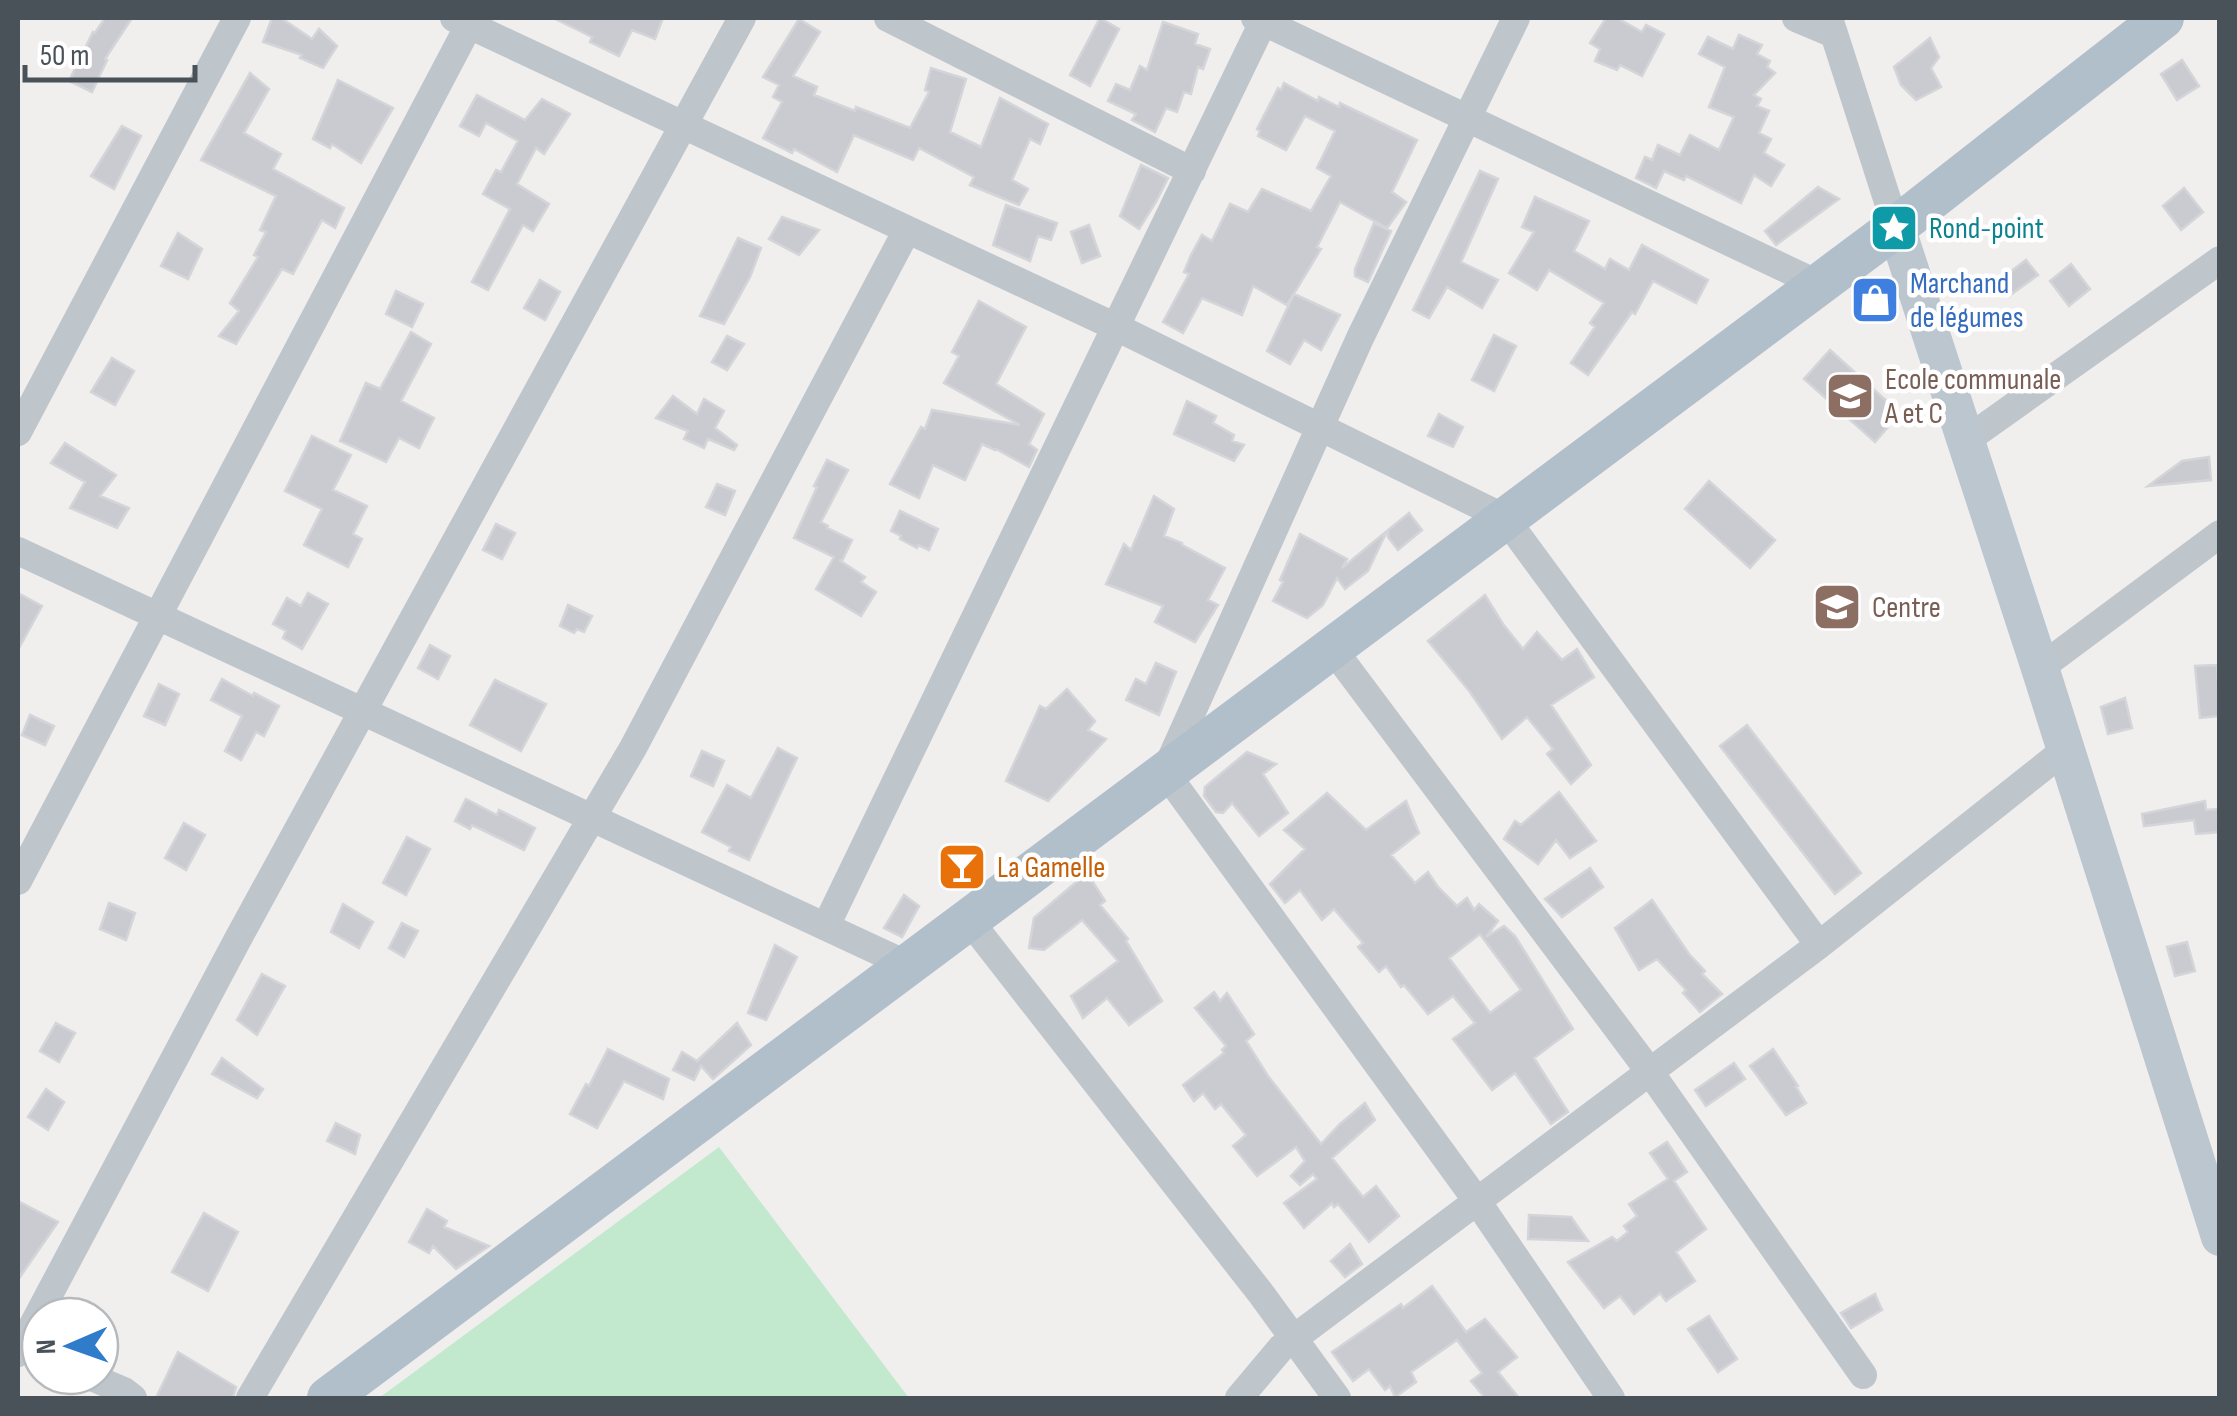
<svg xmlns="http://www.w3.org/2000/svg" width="2237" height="1416" font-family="'Sofia Sans Condensed',sans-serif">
<rect width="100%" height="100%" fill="#f1eeee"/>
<!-- green -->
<path fill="#c2e9ce" d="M719 1147 909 1398H379Z"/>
<!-- building -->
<path fill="#c9cbd0" stroke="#d3d5d9" stroke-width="2.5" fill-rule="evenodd" d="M105 18H132L105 59 107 60 92 92 69 81 93 32 95 33Z
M272 18H281L312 39 319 29 337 46 323 68 300 58 302 55 263 42Z
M553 18H663L655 39 632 30 619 56 590 42 592 37Z
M1100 18 1119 29 1090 86 1070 75Z
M1606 18H1617L1642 32 1646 25 1664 34 1642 76 1620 65 1617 70 1595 61 1600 49 1590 43Z
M799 19 820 32 793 76 817 87 814 95 855 111 856 107 910 128 929 92 925 90 931 68 966 79 950 132 981 147 1000 98 1048 124 1040 144 1030 139 1012 180 1028 189 1019 205 970 185 974 177 919 148 913 160 854 135 837 172 794 149 792 153 763 138 782 102 773 97 779 85 763 77Z
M1163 22 1198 34 1195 44 1210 49 1203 69 1198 67 1191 94 1184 92 1177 112 1166 108 1155 132 1132 120 1136 114 1108 101 1116 84 1130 90 1140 66 1147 70Z
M1739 35 1762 45 1757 54 1770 61 1767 67 1775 73 1754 95 1761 99 1757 106 1769 111 1759 133 1771 139 1764 153 1784 165 1771 186 1754 175 1741 203 1686 176 1684 180 1664 171 1656 188 1636 178 1645 157 1652 160 1658 145 1680 155 1690 135 1719 150 1734 117 1709 107 1725 67 1699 54 1708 37 1733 49Z
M1930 38 1939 57 1931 68 1941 87 1916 100 1901 85 1894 67Z
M2182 60 2199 86 2177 100 2161 74Z
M250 73 269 89 244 133 281 154 273 169 344 208 335 228 322 220 293 274 282 269 236 344 219 336 239 311 230 303 258 257 254 255 266 232 260 230 276 196 201 160Z
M338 80 393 108 361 163 332 144 330 148 313 139Z
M1284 83 1318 101 1319 97 1339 107 1340 103 1417 140 1392 192 1406 202 1387 228 1340 202 1317 247 1321 249 1287 305 1253 286 1242 315 1202 298 1183 333 1163 322 1189 274 1184 272 1191 255 1202 235 1212 241 1230 204 1248 212 1262 189 1311 211 1331 176 1317 168 1335 131 1305 116 1286 150 1258 136 1260 131 1257 129 1278 88 1281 90Z
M477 95 525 120 542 99 570 114 544 154 536 148 517 184 549 204 533 231 523 225 488 290 472 282 510 209 483 194 496 170 501 172 518 141 486 123 479 136 460 126Z
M122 126 141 136 114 189 91 176Z
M1141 165 1168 178 1156 202 1139 229 1120 216Z
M1480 171 1498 179 1461 262 1498 280 1482 308 1447 287 1429 318 1413 310Z
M1818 187 1839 199 1776 245 1765 231Z
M2184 188 2203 212 2181 230 2163 206Z
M1535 197 1589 221 1574 251 1605 269 1610 259 1629 270 1642 245 1708 280 1696 303 1653 281 1635 314 1632 312 1588 375 1571 363 1595 327 1590 323 1604 303 1549 270 1537 290 1509 273 1534 232 1522 227Z
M1006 205 1057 223 1051 240 1038 236 1030 261 993 245Z
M782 217 819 230 799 255 769 239Z
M1374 223 1391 231 1368 282 1355 276V269Z
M1089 225 1100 256 1082 263 1071 232Z
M178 233 202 249 188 279 161 266Z
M738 238 761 248 750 277 724 324 700 316Z
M2026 260 2038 275 2009 296 1998 281Z
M2071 264 2090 289 2069 306 2050 281Z
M540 280 560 292 545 320 524 308Z
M396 291 423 304 412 327 386 314Z
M1294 294 1340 315 1321 350 1304 340 1290 364 1267 351Z
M979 301 1026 327 996 384 1044 414 1029 444 1037 450 1029 467 996 449 995 450 982 444 965 480 933 465 919 498 890 484 921 427 925 429 932 410 1020 425 944 383 959 356 952 352Z
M411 332 431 344 401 401 434 418 419 448 399 438 386 462 340 441 366 383 380 389Z
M1494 335 1516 346 1494 391 1472 380Z
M727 336 744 344 727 370 712 362Z
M1830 350 1900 413 1875 442 1804 379Z
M112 358 134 371 115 405 91 392Z
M673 396 697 414 704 399 724 411 715 428 737 445 734 450 708 439 704 448 684 439 688 431 656 418Z
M1187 401 1216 416 1213 423 1234 435 1232 441 1244 445 1234 461 1174 434Z
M1439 414 1463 427 1453 447 1428 436Z
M312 436 351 455 333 490 367 506 353 534 362 539 348 567 304 545 322 509 285 491Z
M65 443 116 475 100 496 129 508 117 528 70 508 85 482 51 463Z
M2209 457 2211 480 2148 486 2182 461Z
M827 460 848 470 821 522 828 526 827 528 852 540 842 561 839 560 865 577 861 582 876 592 861 616 816 589 834 557 794 538 817 487 814 486Z
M1709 481 1775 540 1750 568 1685 509Z
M717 484 735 491 725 515 706 507Z
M1154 496 1174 509 1164 536 1182 543V545L1225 568 1208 600 1218 605 1195 642 1155 622 1163 606 1106 584 1124 544 1131 550Z
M900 511 938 529 929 550 918 545 917 548 900 539 901 536 891 531Z
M1409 513 1422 530 1398 550 1388 537V530Z
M496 524 515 533 502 559 483 550Z
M1387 531 1368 571 1345 589 1337 578 1323 605 1307 618 1273 601 1283 582 1280 580 1300 534 1347 559 1342 568Z
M18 593 42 606 18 650Z
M308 593 328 604 302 649 283 638 286 631 273 624 287 598 301 606Z
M1485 595 1503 624 1523 649 1537 632 1562 660 1577 649 1594 677 1551 705 1591 765 1571 784 1547 754 1553 749 1527 717 1502 739 1470 692 1428 641Z
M568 605 592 616 584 632 577 629 574 633 560 626Z
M430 645 450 656 438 679 418 668Z
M1156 663 1176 672 1159 715 1126 700 1136 679 1146 684Z
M2217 665 2220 716 2200 718 2195 666Z
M222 679 253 696 254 693 279 706 264 736 256 732 241 760 225 751 242 716 211 700Z
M495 680 546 704 521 751 470 725Z
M159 684 179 694 165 725 144 716Z
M1067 689 1095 721 1088 730 1106 739 1048 801 1006 781 1040 706 1046 709Z
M2125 698 2132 728 2108 734 2101 707Z
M30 715 54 726 45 745 22 735Z
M1747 725 1861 873 1835 894 1720 746Z
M778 748 797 758 749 860 729 851 731 847 702 832 727 785 751 798Z
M702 751 724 761 713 786 691 776Z
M1247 752 1276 764 1263 774 1288 813 1259 836 1232 803 1223 813 1216 812 1204 796 1205 787Z
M1559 792 1596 841 1570 858 1556 840 1538 864 1504 839 1515 821 1521 825Z
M1327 793 1366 830 1406 801 1419 833 1391 855 1415 883 1428 872 1438 887 1457 906 1467 898 1474 910 1479 904 1498 921 1486 937 1504 926 1515 936 1573 1029 1534 1058 1568 1112 1551 1124 1515 1073 1492 1090 1453 1039 1475 1023 1453 996 1428 1014 1404 985 1401 987 1386 966 1379 972 1358 947 1363 943 1334 909 1322 920 1300 890 1285 903 1270 884 1305 849 1284 830ZM1480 934 1521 990 1490 1013 1449 958Z
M466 799 497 815 499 810 535 828 524 850 472 825 470 829 455 821Z
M2205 801 2206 810 2220 809V832L2196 834 2194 820 2144 826 2142 814Z
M184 823 205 835 186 870 165 858Z
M407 837 430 849 406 895 383 883Z
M1590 868 1603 887 1562 917 1545 899Z
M1087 873 1105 901 1100 905 1128 939 1126 941 1162 1001 1129 1025 1107 998 1083 1018 1071 996 1118 961 1082 920 1044 950 1029 948 1034 918Z
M904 895 919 906 902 937 884 928Z
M1652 900 1689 954 1705 971 1702 974 1722 994 1700 1012 1683 993 1686 990 1657 959 1639 970 1615 928Z
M109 903 135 913 126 940 100 929Z
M343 904 373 922 359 948 331 932Z
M402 923 418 931 404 957 389 948Z
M2187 942 2195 971 2175 976 2167 947Z
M775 945 797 957 766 1020 748 1013Z
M262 974 285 986 257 1035 237 1020Z
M1214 992 1220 1001 1227 993 1254 1034 1246 1041 1268 1076 1321 1144 1340 1124 1365 1103 1375 1120 1332 1158 1363 1197 1376 1186 1399 1216 1369 1242 1338 1204 1334 1207 1332 1203 1304 1228 1284 1203 1317 1179 1313 1174 1300 1185 1291 1176 1305 1161 1296 1147 1257 1176 1233 1146 1246 1135 1221 1104 1215 1109 1203 1093 1194 1101 1183 1085 1224 1053 1222 1050 1226 1046 1195 1008Z
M56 1023 75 1033 59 1062 40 1051Z
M737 1023 751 1045 713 1079 701 1066 694 1080 673 1070 682 1052 697 1061Z
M608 1049 669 1079 663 1099 624 1081 597 1128 570 1114 586 1084 589 1086Z
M1773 1049 1798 1086 1796 1087 1806 1103 1786 1115 1750 1066Z
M222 1058 263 1089 257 1098 212 1074Z
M1734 1063 1745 1079 1706 1106 1695 1090Z
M46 1089 64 1102 48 1130 28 1117Z
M336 1123 360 1135 355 1154 327 1141Z
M1667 1142 1687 1172 1674 1181 1706 1229 1676 1252 1695 1281 1666 1301 1660 1293 1634 1314 1620 1296 1604 1308 1568 1262 1612 1237 1617 1241 1628 1232 1624 1226 1637 1216 1629 1204 1668 1179 1650 1153Z
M18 1201 58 1222 18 1280Z
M427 1209 447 1221 444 1227 489 1246 456 1269 433 1246 429 1253 409 1242Z
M204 1213 238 1232 208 1291 172 1272Z
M1529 1215 1571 1217 1588 1241 1528 1239Z
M1350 1244 1362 1264 1345 1277 1331 1261Z
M1432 1286 1466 1332 1485 1319 1517 1357 1498 1372 1519 1398H1485L1471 1381 1482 1373 1457 1340 1411 1372 1416 1382 1395 1397 1390 1386 1385 1390 1369 1369 1353 1381 1332 1352 1401 1304 1403 1308Z
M1875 1294 1882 1310 1851 1328 1841 1313Z
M1709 1316 1737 1359 1718 1372 1688 1329Z
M178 1352 236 1387 233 1398H156Z"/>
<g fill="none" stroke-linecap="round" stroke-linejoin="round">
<!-- street -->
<path stroke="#bec6cc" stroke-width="28" d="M454 18 1116 327 1505 518 1819 945
M888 18 1192 171
M1255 18 1818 284
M1516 18 1360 338 1165 772 1477 1201 1611 1398
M1796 18 1834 34
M1829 18 1896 227
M18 432 237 18
M1965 441 2220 260
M18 551 908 965
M1332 648 1650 1072 1863 1375
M2040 668 2220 534
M18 881 469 25
M969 920 1262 1295 1337 1398
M826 926 1265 18
M18 1353 239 937 742 18
M89 1376 124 1391 133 1398
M250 1398 633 748 907 230
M1239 1398 1281 1348 1819 945 2065 750"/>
<!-- secondary -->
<path stroke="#bcc6ce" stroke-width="38" d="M1896 227 2040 668 2220 1237"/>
<!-- primary -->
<path stroke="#b1bfca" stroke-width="42" d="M328 1398 1896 227 2163 18"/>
</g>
<!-- icons -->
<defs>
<g id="sight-square" transform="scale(2.5)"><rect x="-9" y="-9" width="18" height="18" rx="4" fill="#0f9aa8" stroke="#fff"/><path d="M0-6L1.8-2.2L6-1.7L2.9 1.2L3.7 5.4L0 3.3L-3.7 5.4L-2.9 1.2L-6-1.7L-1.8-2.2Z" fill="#fff"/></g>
<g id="shop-square" transform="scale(2.5)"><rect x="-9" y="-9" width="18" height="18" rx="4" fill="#3f7fe0" stroke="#fff"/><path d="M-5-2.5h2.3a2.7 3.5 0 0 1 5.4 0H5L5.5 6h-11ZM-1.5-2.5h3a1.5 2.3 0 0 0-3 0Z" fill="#fff"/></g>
<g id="school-square" transform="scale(2.5)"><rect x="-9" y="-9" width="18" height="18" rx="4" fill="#8d6e63" stroke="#fff"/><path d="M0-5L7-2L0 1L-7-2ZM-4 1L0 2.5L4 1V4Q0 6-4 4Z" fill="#fff"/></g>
<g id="bar-square" transform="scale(2.5)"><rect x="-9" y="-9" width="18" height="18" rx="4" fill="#e8710a" stroke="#fff"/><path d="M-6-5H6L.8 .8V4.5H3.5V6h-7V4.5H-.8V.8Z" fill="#fff"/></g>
</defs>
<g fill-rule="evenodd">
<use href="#sight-square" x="1894" y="228"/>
<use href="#shop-square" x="1875" y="300"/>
<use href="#school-square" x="1850" y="396"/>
<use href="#school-square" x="1837" y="607"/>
<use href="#bar-square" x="962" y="867"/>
</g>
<g text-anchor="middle" stroke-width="9" stroke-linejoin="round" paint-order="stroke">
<!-- culture labels -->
<g font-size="30" fill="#0d838f" stroke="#fff" text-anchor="start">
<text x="1929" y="238">Rond-point</text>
</g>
<!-- shop labels -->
<g font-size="30" fill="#366cbe" stroke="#fff" text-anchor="start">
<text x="1910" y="293">Marchand<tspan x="1910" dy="34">de légumes</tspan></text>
</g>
<!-- education labels -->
<g font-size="30" fill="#785e54" stroke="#fff" text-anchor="start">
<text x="1885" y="389">Ecole communale<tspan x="1885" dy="34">A et C</tspan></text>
<text x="1872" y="617">Centre</text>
</g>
<!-- food labels -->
<g font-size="30" fill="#c56008" stroke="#fff" text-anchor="start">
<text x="997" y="877">La Gamelle</text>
</g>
</g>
<!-- border -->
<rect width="2237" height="1416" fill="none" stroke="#495259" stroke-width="40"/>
<!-- north arrow -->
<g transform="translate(70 1346) rotate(268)"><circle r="48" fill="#ffffff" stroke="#b6babd" stroke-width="2.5"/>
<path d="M0-8L18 38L0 25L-18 38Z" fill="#2f7cca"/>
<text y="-15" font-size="28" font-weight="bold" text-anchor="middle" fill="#495259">N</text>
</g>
<!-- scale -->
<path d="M25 65v15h170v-15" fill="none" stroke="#495259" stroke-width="5"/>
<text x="40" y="65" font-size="30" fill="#495259" stroke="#ffffff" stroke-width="8" paint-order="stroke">50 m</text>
</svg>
